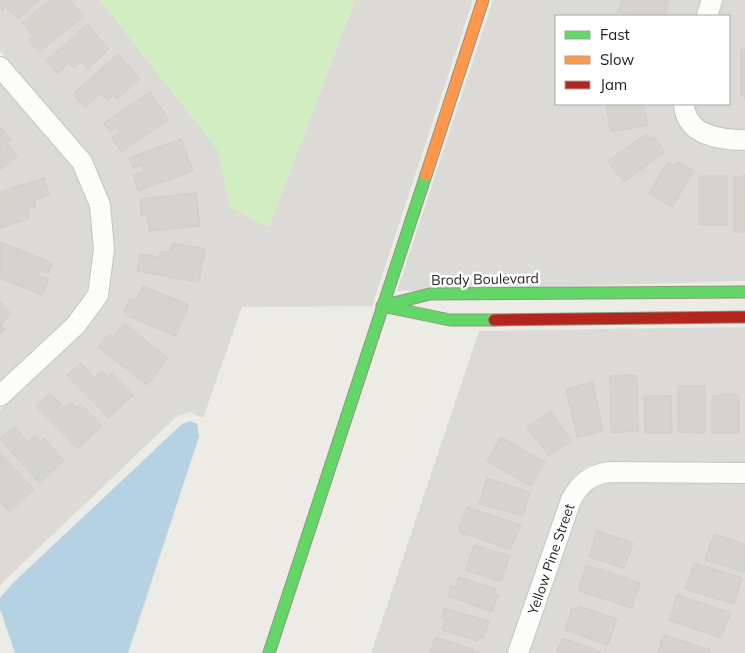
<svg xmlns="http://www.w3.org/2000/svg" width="745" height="653" font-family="Mulish,sans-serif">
<rect width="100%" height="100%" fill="#ecebe5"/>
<!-- residential -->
<path fill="#dbdad7" d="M0 0H100L218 150 230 207 269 227 355 0H473L372 306 242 307 203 418 190 412 176 417 0 585V410L82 333 105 302 109 204 89 155 0 51Z
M493 0H702L697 16H556V104H675L676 117 685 132 705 146 729 151H745V281L397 291Z
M722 0H745V129L713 127 700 118 694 108 693 104H729V16H717Z
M0 82 75 168 90 208 94 249 89 291 69 317 0 382Z
M745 327V462L609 461 585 467 572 479 562 496 508 653H371L479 331Z
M609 482H740L745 484V653H529L579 505 595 486Z"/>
<!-- grass -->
<path fill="#d1edc1" d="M100 0H355L269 227 230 207 218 150Z"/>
<!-- water -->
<path fill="#b5d2e2" d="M190 421 197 424 199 437 128 653H15L0 609V598L13 583 182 424Z"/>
<!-- building -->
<path fill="#d4d3cd" stroke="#cfcdc6" d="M0 0H40L18 19 6 7 2 11Z
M50 0H70L84 16 39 52 29 40 33 36 23 22Z
M622 0H669L665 16H631L618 12Z
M87 24 109 49 88 69 81 62 74 68 69 63 58 74 46 61Z
M741 50H745V100L744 96H741Z
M118 54 140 79 117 99 113 95 107 100 101 93 85 108 73 94Z
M150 92 169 120 121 152 112 138 121 132 118 127 110 132 104 123Z
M616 104H643L648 125 611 132 606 106Z
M0 127 11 139 6 143 17 156 0 170Z
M646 134 650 139 654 137 665 152 624 182 608 161Z
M181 139 193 171 138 191 133 175 144 171 142 165 133 168 129 158Z
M668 162 675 166 677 162 682 164 694 171 672 207 649 193Z
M743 175H745V232H734V177H743Z
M699 176H727V225H699Z
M44 178 49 195 34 200 36 206 27 209 29 218 0 228V192Z
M196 193 200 226 150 231 147 215H141L140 199Z
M1 242 52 263 48 273 40 270 38 275 49 279 42 295 0 278Z
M172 243 205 249V258L203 259 199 282 137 271 140 254 159 257 161 251 170 252Z
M143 286 189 305 176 336 124 314 130 298 136 300Z
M0 302 11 313 1 325 5 329 0 334Z
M125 324 168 358 147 385 98 347 109 334 113 337Z
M81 363 95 378 102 371 108 377 112 373 133 395 109 418 67 375Z
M626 375 637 376 638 431 611 433 610 376Z
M593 382 603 431 577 437 566 389Z
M678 386H705V433L678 432Z
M50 393 64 408 71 402 77 408 81 404 102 426 78 449 36 406Z
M729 394 739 396V433H712V396Z
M644 396H671L672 433H645Z
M550 411 571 441 549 456 527 427Z
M14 426 27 442 35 436 40 442 44 438 64 461 39 483 0 439Z
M501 437 545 462 531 486 487 461Z
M0 453 34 489 10 512 0 502Z
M487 478 530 492 523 516 479 504Z
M467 507 521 525 510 549 459 532V527Z
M597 531 633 543 624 568 589 557Z
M714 534 745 544V572L705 560Z
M474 545 510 556 501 582 466 570Z
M694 563 742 578 734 604 685 589Z
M586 565 640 583 632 608 579 591Z
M459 577 496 589 494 594 498 595 492 612 448 596 451 586 456 587Z
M677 595 731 613 721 638 669 620Z
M578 606 617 619 608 645 565 630 572 608 577 609Z
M444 608 489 621 484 638 479 637 478 641 442 630 446 619 441 618Z
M664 635 710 650 709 653H658L661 645 659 644Z
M435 637 478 651V653H430Z
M562 638 601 652V653H557Z"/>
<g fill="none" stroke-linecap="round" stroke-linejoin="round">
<!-- street casing -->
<g stroke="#c4c4c1" stroke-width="22">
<path id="street" d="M707 16 712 0
M0 67 82 162 100 205 104 249 98 295 76 325 0 396
M684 104C686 136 720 140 745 140
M518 653 571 500C580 483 590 475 609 472L745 473"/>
</g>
<!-- fast casing -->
<g stroke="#90967c" stroke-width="13">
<path id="fast" d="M494 320H450L382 306 430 294 745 292
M269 653 426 175"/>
</g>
<!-- slow casing -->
<g stroke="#90967c" stroke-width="13">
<path id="slow" d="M426 175 483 0"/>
</g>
<!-- jam casing -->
<g stroke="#90967c" stroke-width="13">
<path id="jam" d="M494 320 745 317"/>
</g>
<!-- street -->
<use href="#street" stroke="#fcfcfb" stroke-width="20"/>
<!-- fast -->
<use href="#fast" stroke="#63d668" stroke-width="11"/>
<!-- slow -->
<use href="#slow" stroke="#ff974d" stroke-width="11"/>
<!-- jam -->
<use href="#jam" stroke="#b3261e" stroke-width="11"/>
</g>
<g text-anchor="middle" stroke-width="5" stroke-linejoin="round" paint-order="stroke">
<!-- street labels -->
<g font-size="14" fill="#1d1d1d" stroke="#fff">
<text transform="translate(485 279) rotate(-1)" y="5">Brody Boulevard</text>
<text transform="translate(551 559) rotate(-71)" y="5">Yellow Pine Street</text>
</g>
</g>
<!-- legend -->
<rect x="555" y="15" width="175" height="90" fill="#ffffff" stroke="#a5a5a5"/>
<rect x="565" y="31" width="25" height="8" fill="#63d668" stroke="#a5a5a5"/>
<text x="600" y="40" font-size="15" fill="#1d1d1d">Fast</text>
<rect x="565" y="56" width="25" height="8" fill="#ff974d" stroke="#a5a5a5"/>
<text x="600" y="65" font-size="15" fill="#1d1d1d">Slow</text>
<rect x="565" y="81" width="25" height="8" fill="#b3261e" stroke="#a5a5a5"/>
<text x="600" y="90" font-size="15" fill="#1d1d1d">Jam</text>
</svg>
